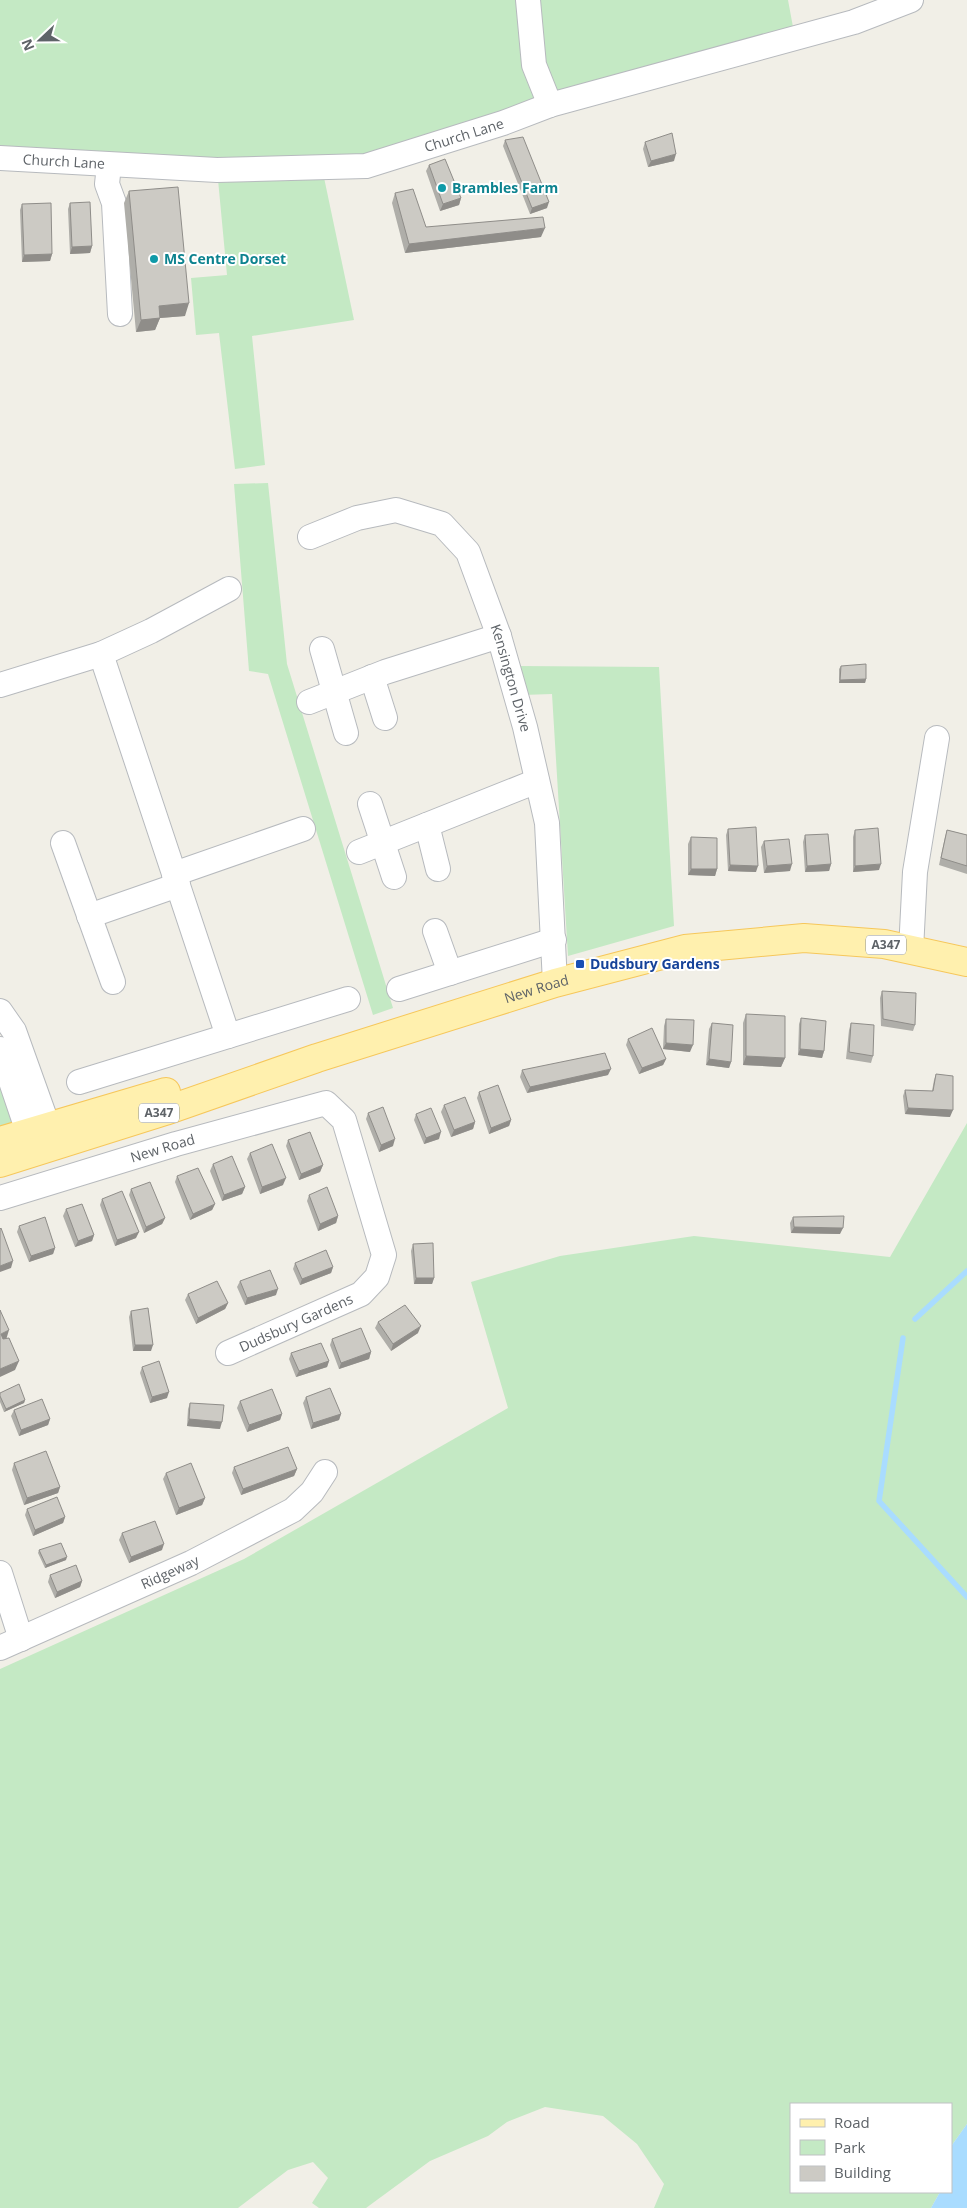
<svg xmlns="http://www.w3.org/2000/svg" width="967" height="2208" font-family="'Open Sans',sans-serif">
<rect width="100%" height="100%" fill="#f1efe7"/>
<!-- green -->
<path fill="#c4e9c4" d="M0 0H788L793 27 322 168 354 320 252 336 265 465 235 469 219 333 196 335 191 278 227 275 217 169 0 158Z
M268 483 287 664 393 1008 373 1015 268 674 249 671 234 484Z
M519 666 659 667 674 926 568 956 552 694 522 695Z
M0 1049 25 1123 0 1131Z
M967 1123V2124L952 2145 951 2150V2104H791V2192H940L931 2208H654L664 2184 637 2144 603 2116 545 2107 507 2122 488 2136 430 2161 366 2208H319L312 2203 328 2178 313 2162 288 2170 238 2208H0V1669L244 1559 508 1408 471 1282 560 1256 694 1236 890 1257Z"/>
<!-- water -->
<path fill="#a9dcff" d="M967 2124V2208H931L940 2192H951V2150L952 2145Z"/>
<g fill="none" stroke-linecap="round" stroke-linejoin="round">
<!-- stream -->
<path stroke="#a9dcff" stroke-width="5.5" d="M915 1319 967 1271
M903 1338 879 1501 967 1597"/>
<!-- minor casing -->
<g stroke="#b7babe" stroke-width="26">
<g id="minor">
<path d="M528 0 534 65 550 105"/>
<path id="s1" d="M0 158 217 170 366 166 503 123 550 105 854 22 911 0"/>
<path d="M109 165 107 184 114 203 120 314"/>
<path id="s2" d="M310 537 357 518 396 510 442 524 468 552 499 636 525 727 547 823 555 983"/>
<path d="M322 649 346 733"/>
<path d="M101 654 228 1036"/>
<path d="M372 677 385 718"/>
<path d="M0 685 101 654 151 631 229 589"/>
<path d="M309 702 385 672 499 636"/>
<path d="M370 804 394 877"/>
<path d="M427 825 438 869"/>
<path d="M63 843 113 982"/>
<path d="M359 852 537 781"/>
<path d="M174 874 303 829"/>
<path d="M89 916 178 885"/>
<path d="M435 931 450 973"/>
<path d="M911 950 915 872 937 738"/>
<path d="M399 989 554 940"/>
<path d="M0 1011 14 1031 48 1126 46 1145"/>
<path d="M0 1049 25 1123 29 1132 41 1145"/>
<path d="M79 1082 348 999"/>
<path id="s3" d="M0 1198 176 1144 326 1103 344 1120 384 1255 377 1277 361 1294 228 1353"/>
<path d="M0 1573 21 1639"/>
<path id="s4" d="M0 1648 191 1563 293 1510 312 1492 325 1472"/>
</g>
</g>
<!-- major casing -->
<g stroke="#f6c75b" stroke-width="30">
<g id="major">
<path d="M0 1141 166 1092"/>
<path id="s5" d="M0 1163 165 1111 317 1058 555 983 685 949 804 938 884 944 967 962"/>
</g>
</g>
<!-- minor -->
<use href="#minor" stroke="#fff" stroke-width="24"/>
<!-- major -->
<use href="#major" stroke="#fff0ae" stroke-width="28"/>
</g>
<!-- wall -->
<path fill="#afaea9" d="M505 140 547 208 530 214 503 146Z
M645 142 674 161 648 167 643 149Z
M429 165 461 198 459 205 440 211 426 171Z
M129 191 185 316 160 318 155 330 136 332 124 203Z
M395 193 426 227 541 237 405 253 392 203Z
M70 203 92 246 90 253 70 254 68 209Z
M22 204 52 254 50 261 22 262 20 210Z
M841 666 866 679 865 683H839V669Z
M728 829 756 872 728 871 726 835Z
M855 830 879 870 853 872V837Z
M947 830 967 835V874L939 865 945 837Z
M805 835 831 864 829 871 805 872 803 842Z
M691 837 717 869 715 876 688 875V844Z
M764 841 790 871 764 873 761 847Z
M882 991 915 1025 913 1031 881 1026 880 998Z
M746 1014 785 1058 781 1067 743 1065V1023Z
M801 1018 824 1051 822 1058 798 1055 799 1024Z
M666 1019 690 1052 663 1049 664 1026Z
M712 1023 731 1062 729 1068 706 1065 709 1029Z
M851 1023 873 1056 871 1063 846 1059 849 1030Z
M628 1039 666 1059 663 1065 639 1074 626 1045Z
M522 1070 608 1075 527 1093 520 1077Z
M936 1074 950 1117 905 1114 903 1096 905 1090 932 1091 934 1080Z
M479 1092 511 1120 509 1126 489 1134 477 1098Z
M444 1105 475 1122 473 1129 451 1137 441 1112Z
M368 1113 393 1146 379 1152 366 1119Z
M416 1114 439 1139 424 1144 414 1120Z
M288 1140 323 1165 320 1172 299 1180 286 1146Z
M250 1153 283 1185 260 1194 247 1159Z
M213 1164 245 1187 242 1194 222 1201 210 1171Z
M177 1176 215 1204 212 1210 190 1220 175 1182Z
M131 1189 165 1218 162 1224 144 1233 129 1195Z
M309 1195 338 1216 336 1223 318 1231 307 1201Z
M102 1199 136 1238 115 1246 100 1205Z
M66 1209 94 1235 92 1241 75 1247 63 1216Z
M793 1217 840 1234 791 1233 790 1223Z
M19 1226 55 1248 53 1254 29 1262 17 1232Z
M413 1244 434 1278 432 1284H414L411 1251Z
M295 1263 333 1267 331 1273 300 1285 293 1269Z
M240 1281 276 1295 245 1305 237 1287Z
M188 1294 228 1303 225 1309 196 1324 185 1300Z
M131 1311 151 1351H133L129 1317Z
M378 1322 418 1333 391 1351 375 1328Z
M332 1339 371 1352 369 1359 339 1369 330 1345Z
M291 1353 329 1361 327 1367 296 1377 289 1359Z
M142 1367 167 1398 150 1403 140 1373Z
M0 1393 25 1400 24 1403 4 1412 0 1402Z
M306 1397 341 1414 339 1420 311 1429 303 1403Z
M240 1401 282 1414 280 1420 247 1432 237 1408Z
M190 1403 220 1429 187 1426 188 1409Z
M14 1410 50 1419 48 1425 19 1436 11 1416Z
M14 1463 60 1487 58 1493 24 1505 12 1470Z
M234 1467 297 1469 294 1476 241 1495 232 1473Z
M166 1473 205 1498 202 1505 176 1515 163 1479Z
M27 1509 65 1517 63 1523 33 1536 25 1515Z
M122 1533 162 1550 129 1563 119 1540Z
M39 1550 66 1560 45 1568 38 1553Z
M50 1575 82 1581 80 1587 55 1598 48 1582Z"/>
<!-- shaded-wall -->
<path fill="#8f8d89" d="M676 154 674 161 648 167 651 161Z
M461 198 459 205 440 211 443 204Z
M549 202 547 208 530 214 532 208Z
M545 228 541 237 405 253 409 244Z
M92 246 90 253 70 254 72 247Z
M52 254 50 261 22 262 24 255Z
M189 303 185 316 160 318 155 330 136 332 141 320 159 306Z
M866 679 865 683H839L840 680Z
M792 864 790 871 764 873 767 866Z
M831 864 829 871 805 872 807 866Z
M881 864 879 870 853 872 855 866Z
M730 865 758 866 756 872 728 871Z
M691 869H717L715 876 688 875Z
M666 1043 693 1045 690 1052 663 1049Z
M800 1049 824 1051 822 1058 798 1055Z
M746 1056 785 1058 781 1067 743 1065Z
M666 1059 663 1065 639 1074 642 1068Z
M709 1059 731 1062 729 1068 706 1065Z
M611 1069 608 1075 527 1093 530 1087Z
M908 1108 953 1110 950 1117 905 1114Z
M511 1120 509 1126 489 1134 491 1128Z
M475 1122 473 1129 451 1137 454 1130Z
M441 1132 439 1139 424 1144 426 1138Z
M395 1139 393 1146 379 1152 381 1145Z
M323 1165 320 1172 299 1180 301 1174Z
M286 1178 283 1185 260 1194 262 1187Z
M245 1187 242 1194 222 1201 224 1195Z
M215 1204 212 1210 190 1220 193 1214Z
M338 1216 336 1223 318 1231 320 1224Z
M165 1218 162 1224 144 1233 146 1227Z
M794 1227 843 1228 840 1234 791 1233Z
M139 1232 136 1238 115 1246 117 1240Z
M94 1235 92 1241 75 1247 78 1241Z
M55 1248 53 1254 29 1262 31 1256Z
M13 1261 11 1268 0 1272V1266Z
M333 1267 331 1273 300 1285 302 1279Z
M416 1278H434L432 1284H414Z
M278 1289 276 1295 245 1305 247 1298Z
M228 1303 225 1309 196 1324 198 1318Z
M421 1326 418 1333 391 1351 393 1344Z
M9 1330 6 1340 0 1342 1 1334Z
M135 1345H153L151 1351H133Z
M371 1352 369 1359 339 1369 341 1363Z
M19 1361 15 1370 0 1377V1369Z
M329 1361 327 1367 296 1377 299 1371Z
M169 1392 167 1398 150 1403 152 1397Z
M25 1400 24 1403 4 1412 6 1409Z
M282 1414 280 1420 247 1432 249 1425Z
M341 1414 339 1420 311 1429 313 1423Z
M50 1419 48 1425 19 1436 21 1430Z
M189 1419 222 1422 220 1429 187 1426Z
M297 1469 294 1476 241 1495 243 1489Z
M60 1487 58 1493 24 1505 27 1498Z
M205 1498 202 1505 176 1515 179 1508Z
M65 1517 63 1523 33 1536 35 1530Z
M164 1544 162 1550 129 1563 131 1557Z
M67 1557 66 1560 45 1568 46 1565Z
M82 1581 80 1587 55 1598 57 1592Z"/>
<!-- building -->
<path fill="#cccac4" stroke="#8f8d89" d="M672 133 676 154 651 161 645 142Z
M523 137 549 202 532 208 505 140Z
M445 159 461 198 443 204 429 165Z
M178 187 189 303 159 306 160 318 141 320 129 191Z
M413 189 426 227 543 217 545 228 409 244 395 193Z
M90 202 92 246 72 247 70 203Z
M51 203 52 254 24 255 22 204Z
M866 664V679L840 680 841 666Z
M756 827 758 866 730 865 728 829Z
M878 828 881 864 855 866V830Z
M947 830 967 835V866L941 858Z
M828 834 831 864 807 866 805 835Z
M691 837 717 838V869H691Z
M789 839 792 864 767 866 764 841Z
M882 991 916 993 915 1025 883 1019Z
M746 1014 785 1016V1058L746 1056Z
M801 1018 826 1021 824 1051 800 1049Z
M666 1019 694 1020 693 1045 666 1043Z
M712 1023 733 1025 731 1062 709 1059Z
M851 1023 874 1025 873 1056 849 1052Z
M652 1028 666 1059 642 1068 628 1039Z
M605 1053 611 1069 530 1087 522 1070Z
M936 1074 953 1076V1110L908 1108 905 1090 933 1091Z
M498 1085 511 1120 491 1128 479 1092Z
M465 1097 475 1122 454 1130 444 1105Z
M383 1107 395 1139 381 1145 368 1113Z
M431 1108 441 1132 426 1138 416 1114Z
M310 1132 323 1165 301 1174 288 1140Z
M272 1144 286 1178 262 1187 250 1153Z
M232 1156 245 1187 224 1195 213 1164Z
M198 1168 215 1204 193 1214 177 1176Z
M150 1182 165 1218 146 1227 131 1189Z
M327 1187 338 1216 320 1224 309 1195Z
M122 1191 139 1232 117 1240 102 1199Z
M82 1204 94 1235 78 1241 66 1209Z
M844 1216 843 1228 794 1227 793 1217Z
M45 1217 55 1248 31 1256 19 1226Z
M1 1228 13 1261 0 1266V1229Z
M433 1243 434 1278H416L413 1244Z
M326 1250 333 1267 302 1279 295 1263Z
M270 1270 278 1289 247 1298 240 1281Z
M217 1281 228 1303 198 1318 188 1294Z
M405 1305 421 1326 393 1344 378 1322Z
M148 1308 153 1345H135L131 1311Z
M0 1310 9 1330 1 1334 3 1339 9 1338 19 1361 0 1369Z
M361 1328 371 1352 341 1363 332 1339Z
M321 1343 329 1361 299 1371 291 1353Z
M159 1361 169 1392 152 1397 142 1367Z
M19 1384 25 1400 6 1409 0 1396V1393Z
M330 1388 341 1414 313 1423 306 1397Z
M272 1389 282 1414 249 1425 240 1401Z
M42 1399 50 1419 21 1430 14 1410Z
M190 1403 224 1405 222 1422 189 1419Z
M288 1447 297 1469 243 1489 234 1467Z
M46 1451 60 1487 27 1498 14 1463Z
M191 1463 205 1498 179 1508 166 1473Z
M57 1497 65 1517 35 1530 27 1509Z
M155 1521 164 1544 131 1557 122 1533Z
M61 1543 67 1557 46 1565 39 1550Z
M76 1565 82 1581 57 1592 50 1575Z"/>
<!-- markers -->
<g fill="#0f9aa8" stroke="#fff" stroke-width="2">
<circle cx="442" cy="188" r="5"/>
<circle cx="154" cy="259" r="5"/>
</g>
<rect fill="#1a4fb4" stroke="#fff" stroke-width="2" x="575" y="959" width="10" height="10" rx="2.5"/>
<g text-anchor="middle" stroke-width="4" stroke-linejoin="round" paint-order="stroke">
<!-- shield labels -->
<g fill="#fff" stroke="#8e9295" stroke-width="1">
<rect x="866" y="935.5" width="40" height="19" rx="4"/>
<rect x="139" y="1103.5" width="40" height="19" rx="4"/>
</g>
<g font-size="12" font-weight="bold" fill="#5e6368">
<text x="886" y="949">A347</text>
<text x="159" y="1117">A347</text>
</g>
<!-- street labels -->
<g font-size="14" fill="#5e6368" stroke="#fff">
<text dy="5" stroke="none"><textPath href="#s1" startOffset="469">Church Lane</textPath></text>
<text dy="5" stroke="none"><textPath href="#s1" startOffset="64">Church Lane</textPath></text>
<text dy="5" stroke="none"><textPath href="#s2" startOffset="310">Kensington Drive</textPath></text>
<text dy="5" stroke="none"><textPath href="#s5" startOffset="564">New Road</textPath></text>
<text dy="5" stroke="none"><textPath href="#s3" startOffset="170">New Road</textPath></text>
<text transform="translate(296 1323) rotate(-24)" y="5">Dudsbury Gardens</text>
<text dy="5" stroke="none"><textPath href="#s4" startOffset="186">Ridgeway</textPath></text>
</g>
<!-- culture labels -->
<g font-size="14" font-weight="bold" fill="#0d838f" stroke="#fff" text-anchor="start">
<text x="452" y="193">Brambles Farm</text>
<text x="164" y="264">MS Centre Dorset</text>
</g>
<!-- transit labels -->
<g font-size="14" font-weight="bold" fill="#164399" stroke="#fff" text-anchor="start">
<text x="590" y="969">Dudsbury Gardens</text>
</g>
</g>
<!-- legend -->
<rect x="790" y="2103" width="162" height="90" fill="#ffffff" stroke="#bfc1c3"/>
<rect x="800" y="2119" width="25" height="8" fill="#fff0ae" stroke="#bfc1c3"/>
<text x="834" y="2128" font-size="15" fill="#5e6368">Road</text>
<rect x="800" y="2140" width="25" height="15" fill="#c4e9c4" stroke="#bfc1c3"/>
<text x="834" y="2153" font-size="15" fill="#5e6368">Park</text>
<rect x="800" y="2166" width="25" height="15" fill="#cccac4" stroke="#bfc1c3"/>
<text x="834" y="2178" font-size="15" fill="#5e6368">Building</text>
<!-- north arrow -->
<g transform="translate(40 40) rotate(248)" stroke="#ffffff" stroke-width="4" paint-order="stroke">
<path d="M0-4L9 19L0 12L-9 19Z" fill="#5e6368"/>
<text y="-8" font-size="14" font-weight="bold" text-anchor="middle" fill="#5e6368">N</text>
</g>
</svg>
